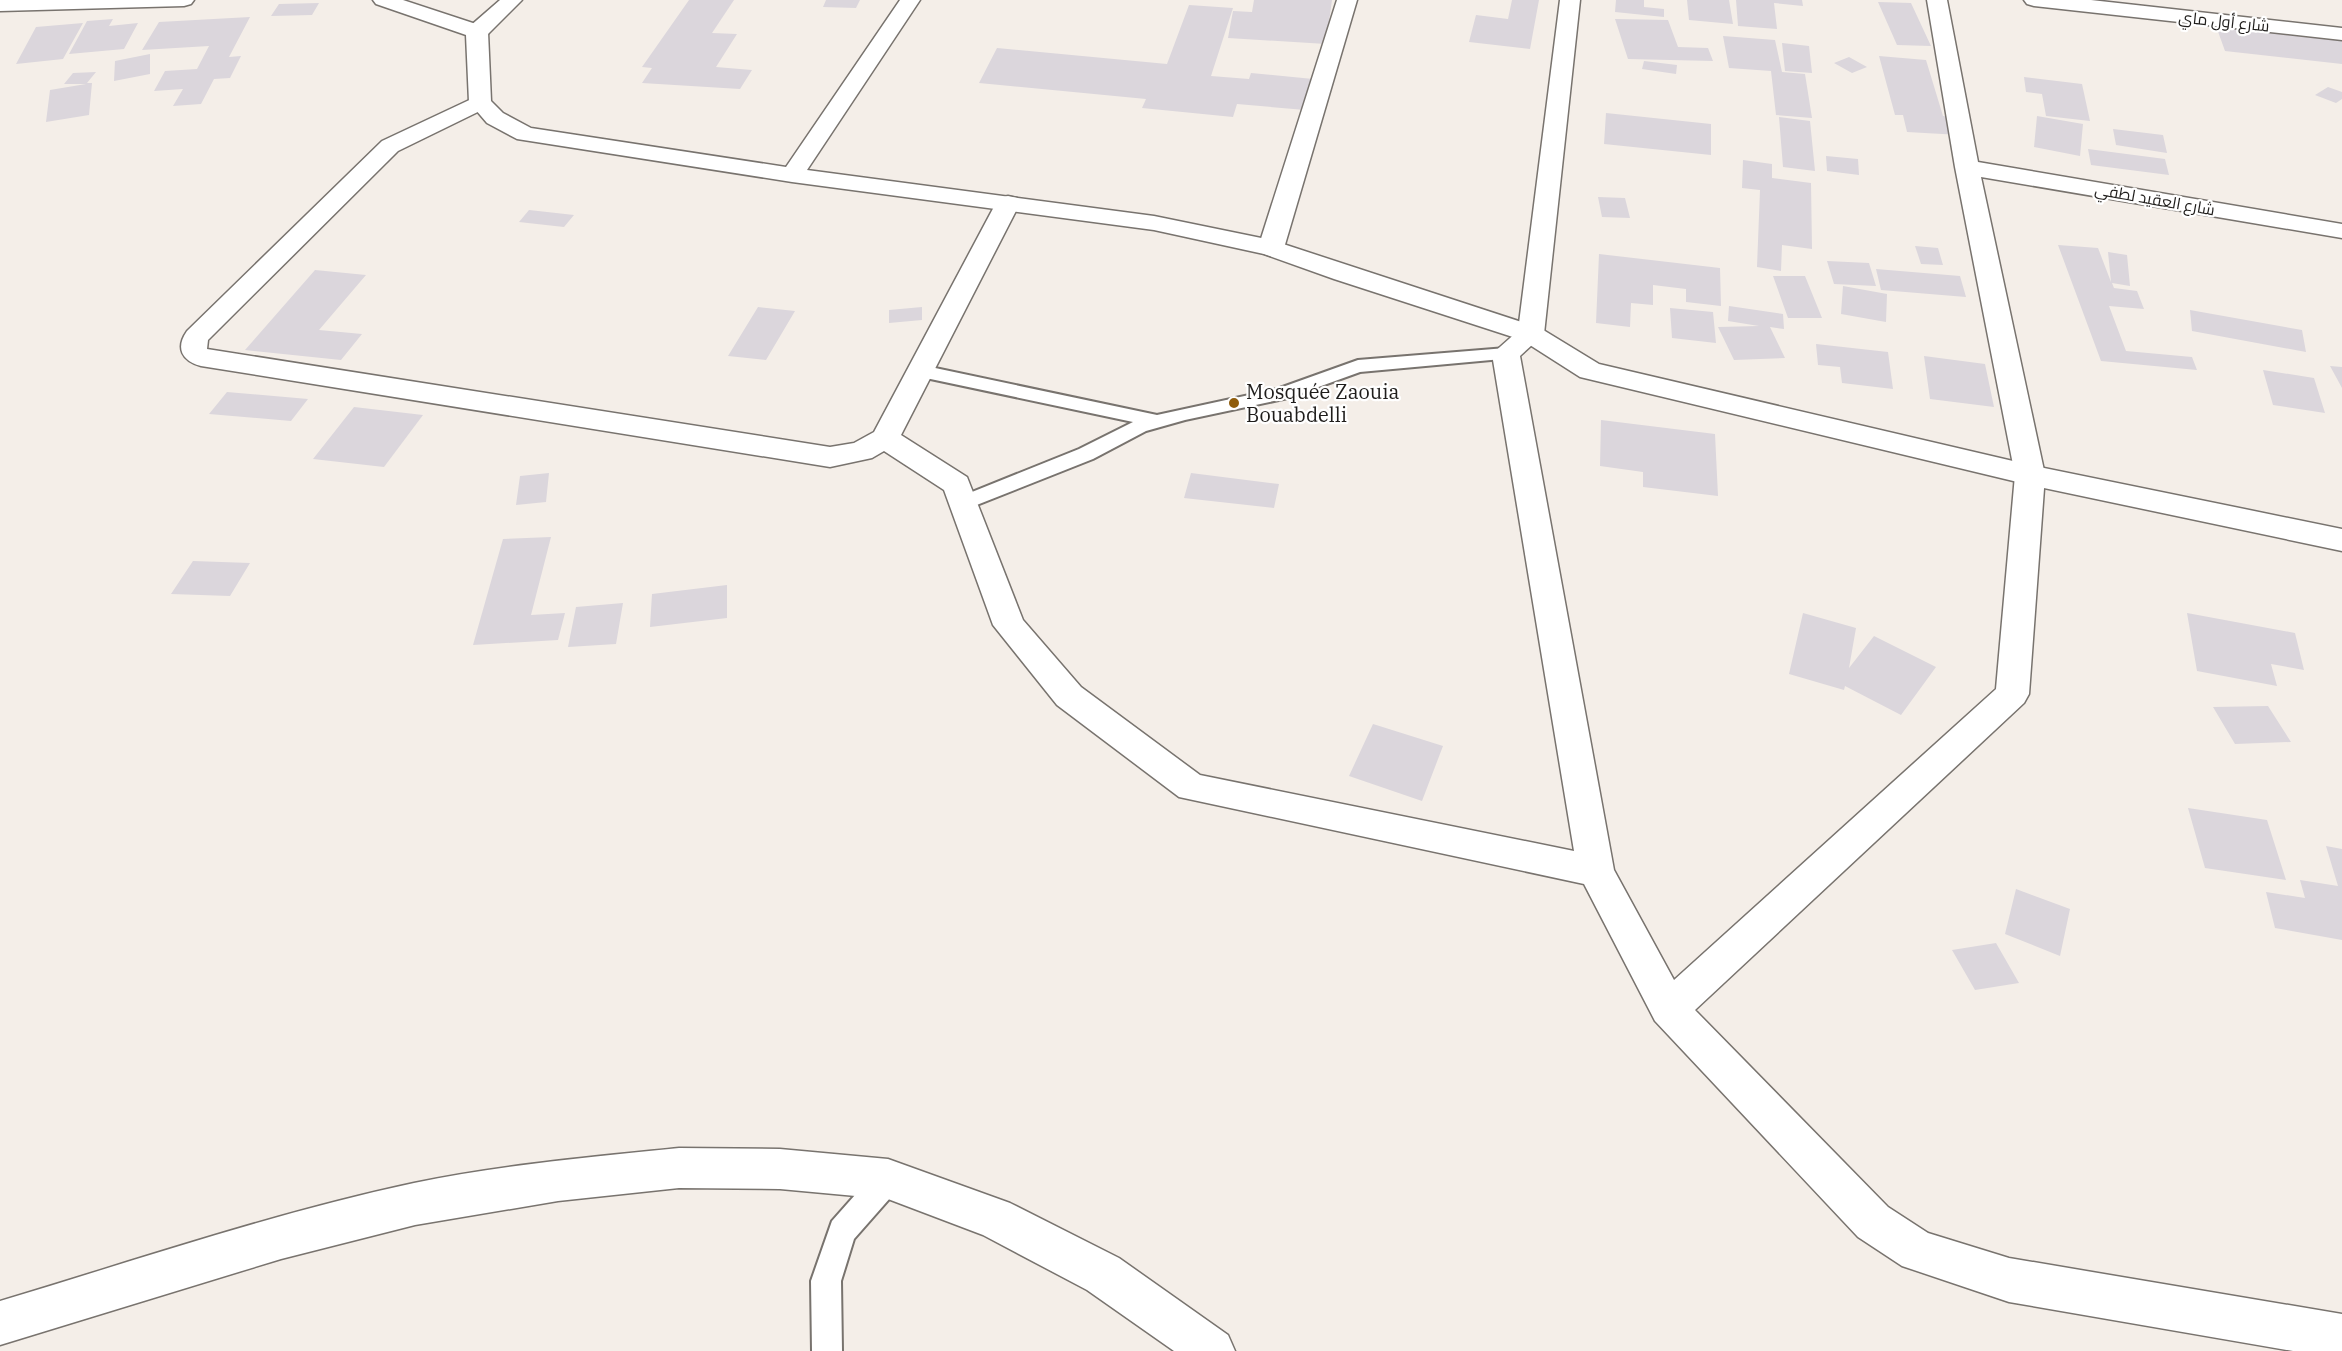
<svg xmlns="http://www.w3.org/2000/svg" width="2342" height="1351" font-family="'IBM Plex Serif',Cairo,serif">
<rect width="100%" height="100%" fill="#f4eee8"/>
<!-- building -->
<path fill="#dbd6dc" d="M689 0H734L712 33 737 34 716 67 752 70 740 89 642 83 652 68 642 67Z
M826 0H860L856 8 823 7Z
M1254 0H1332L1326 44 1228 38 1233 11 1252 12Z
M1512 0H1539L1530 49 1469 42 1476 15 1508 19Z
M1616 0H1644V7L1664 9V17L1615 12Z
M1687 0H1729L1733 24 1689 20Z
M1736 0H1802L1803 6 1774 3 1777 29 1738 26Z
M1878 2 1911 3 1931 46 1897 45Z
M319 3 312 15 271 16 279 4Z
M1189 5 1233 8 1211 76 1249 79 1251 73 1313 79 1305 110 1237 104 1233 117 1142 108 1146 99 979 83 997 48 1167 64Z
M250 17 229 57 241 56 230 78 214 79 201 104 173 106 183 89 154 91 165 71 197 69 209 46 142 50 159 22Z
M113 19 109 26 138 23 124 49 69 54 87 21Z
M1615 19 1668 20 1678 47 1708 48 1713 61 1628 59Z
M83 23 63 59 16 64 36 27Z
M2216 26 2342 39V64L2225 51Z
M1723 36 1775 40 1782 72 1805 74 1812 118 1776 115 1771 71 1729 68Z
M1782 43 1809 46 1812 73 1785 71Z
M150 54V74L114 81 115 61Z
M1879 56 1926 60 1943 116 1954 117 1960 135 1907 132 1903 115H1895Z
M1849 57 1867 67 1852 73 1834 63Z
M1644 61 1677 65 1676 74 1642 69Z
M96 72 87 83H92L89 115 46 122 50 90 86 84H64L73 73Z
M2024 77 2082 84 2090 121 2046 116 2042 94 2026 92Z
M2328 87 2342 92V99L2336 103 2315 95Z
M1606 113 1711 124V155L1604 144Z
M2037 116 2083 124 2080 156 2034 147Z
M1779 117 1810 121 1815 171 1783 167Z
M2113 129 2163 135 2167 153 2116 145Z
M2088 149 2165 159 2169 175 2091 165Z
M1826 156 1858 159 1859 175 1827 171Z
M1743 160 1772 164V178L1811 183 1812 249 1782 245 1781 271 1757 267 1760 190 1742 188Z
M1598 197 1625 198 1630 218 1602 217Z
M529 210 574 215 564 227 519 222Z
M2058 245 2098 248 2111 282 2108 252 2127 255 2130 286 2112 283 2114 288 2137 291 2144 309 2109 306 2126 351 2192 357 2197 370 2101 361Z
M1915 246 1938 248 1943 265 1921 264Z
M1599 254 1720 268 1721 306 1686 302V289L1653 285V305L1631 303 1630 327 1596 323Z
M1827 261 1869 263 1876 286 1834 284Z
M1876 269 1960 276 1966 297 1881 290Z
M315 270 366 275 319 330 362 334 341 360 245 350Z
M1773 276H1805L1822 318H1788Z
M1843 286 1887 294 1886 322 1841 314Z
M1729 306 1783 314 1784 329 1770 327 1785 358 1734 360 1718 327 1759 326 1728 321Z
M758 307 795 311 766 360 728 356Z
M922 307V320L889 323V310Z
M1670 308 1713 312 1716 343 1672 338Z
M2190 310 2302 330 2306 352 2192 331Z
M1816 344 1888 352 1893 389 1842 383 1840 367 1818 365Z
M1924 356 1985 364 1994 407 1930 399Z
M2330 366 2342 367V388Z
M2263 370 2314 378 2325 413 2273 405Z
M227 392 308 399 291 421 209 414Z
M354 407 423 415 384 467 313 459Z
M1601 420 1715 434 1718 496 1643 487V472L1600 466Z
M549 473 546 502 516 505 520 476Z
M1191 473 1279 484 1274 508 1184 498Z
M551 537 531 615 565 613 558 640 473 645 503 539Z
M193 561 250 563 230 596 171 594Z
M727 585V618L650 627 652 594Z
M623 603 616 644 568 647 576 607Z
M1803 613 1856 628 1849 668 1874 636 1936 667 1901 715 1845 686 1844 690 1789 674Z
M2187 613 2295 633 2304 670 2271 664 2277 686 2197 671Z
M2268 706 2291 742 2235 744 2213 707Z
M1373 724 1443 746 1422 801 1349 776Z
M2188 808 2267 820 2286 880 2205 868Z
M2326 846 2342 849V940L2275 928 2266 892 2305 898 2300 880 2338 886Z
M2016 889 2070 909 2060 956 2005 934Z
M1996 943 2019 983 1975 990 1952 950Z"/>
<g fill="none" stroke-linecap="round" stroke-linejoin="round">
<!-- lane casing -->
<g stroke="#78736e" stroke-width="4">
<path id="lane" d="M1506 348 1513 350 1515 354 1513 358 1360 372 1288 398 1185 420 1146 431 1093 459 964 510 957 508 954 503 957 498 1079 449 1133 422 921 377 914 375 912 371 914 367 921 365 1157 415 1277 389 1358 360Z
M888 1165 898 1169 902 1179 898 1189 854 1239 841 1281 842 1351H812L811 1281 832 1221 878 1169Z"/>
</g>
<!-- street casing -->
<g stroke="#78736e" stroke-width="3">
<path id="street" d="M0 0H194L191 4 184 6 0 11Z
M500 0H522L485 37 477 38 469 37 466 32 469 27Z
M1337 0H1357L1284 248 1280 253 1271 256 1262 253 1258 248Z
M1560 0H1580L1544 334 1520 356 1614 870 1674 980 1996 689 2015 475 1955 167 1927 0H1947L1978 162 2342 224V238L1981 177 2045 475 2029 694 2024 703 1695 1010 1888 1207 1928 1233 2009 1258 2342 1314V1351H2293L2009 1302 1902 1266 1858 1237 1655 1021 1584 884 1179 797 1057 705 993 625 944 490 884 451 872 458 830 467 201 366C182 361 175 348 187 331L382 141 480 95 488 97 491 102 488 107 398 151 208 340 207 349 830 447 854 443 874 432 996 203 999 198 1008 196 1017 198 1020 203 901 435 967 477 1023 620 1081 687 1200 775 1574 851 1492 354 1518 331Z
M2024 0H2091L2342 28V40L2034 6 2027 4Z
M679 1148 780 1149 888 1159 1010 1203 1119 1258 1228 1335 1235 1351H1174L1087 1290 983 1235 888 1199 780 1189 679 1188 558 1201 415 1225 281 1259 0 1345V1301C137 1260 274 1213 414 1183 501 1165 591 1157 679 1148Z"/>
</g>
<!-- secondary casing -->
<g stroke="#78736e" stroke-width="3">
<path id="secondary" d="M373 0H403L485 27 488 32 491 101 503 113 531 128 786 167 900 0H920L807 170 1154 216 1271 240 1540 328 1599 364 2030 465 2342 529V551L2030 485 1580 377 1522 340 1334 279 1264 254 1154 230 792 182 517 139 487 123 469 102 466 35 376 4Z"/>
</g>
<!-- lane -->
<use href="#lane" fill="#fff" fill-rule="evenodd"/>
<!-- street -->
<use href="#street" fill="#fff" fill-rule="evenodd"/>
<!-- secondary -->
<use href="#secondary" fill="#fff" fill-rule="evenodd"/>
</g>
<!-- markers -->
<circle fill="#8f5c0c" stroke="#fff" stroke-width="2" cx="1234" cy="403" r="6"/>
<g text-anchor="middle" stroke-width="4.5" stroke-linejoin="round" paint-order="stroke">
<!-- far-street labels -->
<g font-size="16" fill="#1f1d1b" stroke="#fff">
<text transform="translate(2224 21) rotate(6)" y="6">شارع أول ماي</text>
<text transform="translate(2155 199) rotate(10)" y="6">شارع العقيد لطفي</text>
</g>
<!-- poi labels -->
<g font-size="20" fill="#1f1d1b" stroke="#fff" text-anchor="start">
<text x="1246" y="399">Mosquée Zaouia<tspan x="1246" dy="23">Bouabdelli</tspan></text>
</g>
</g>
</svg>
